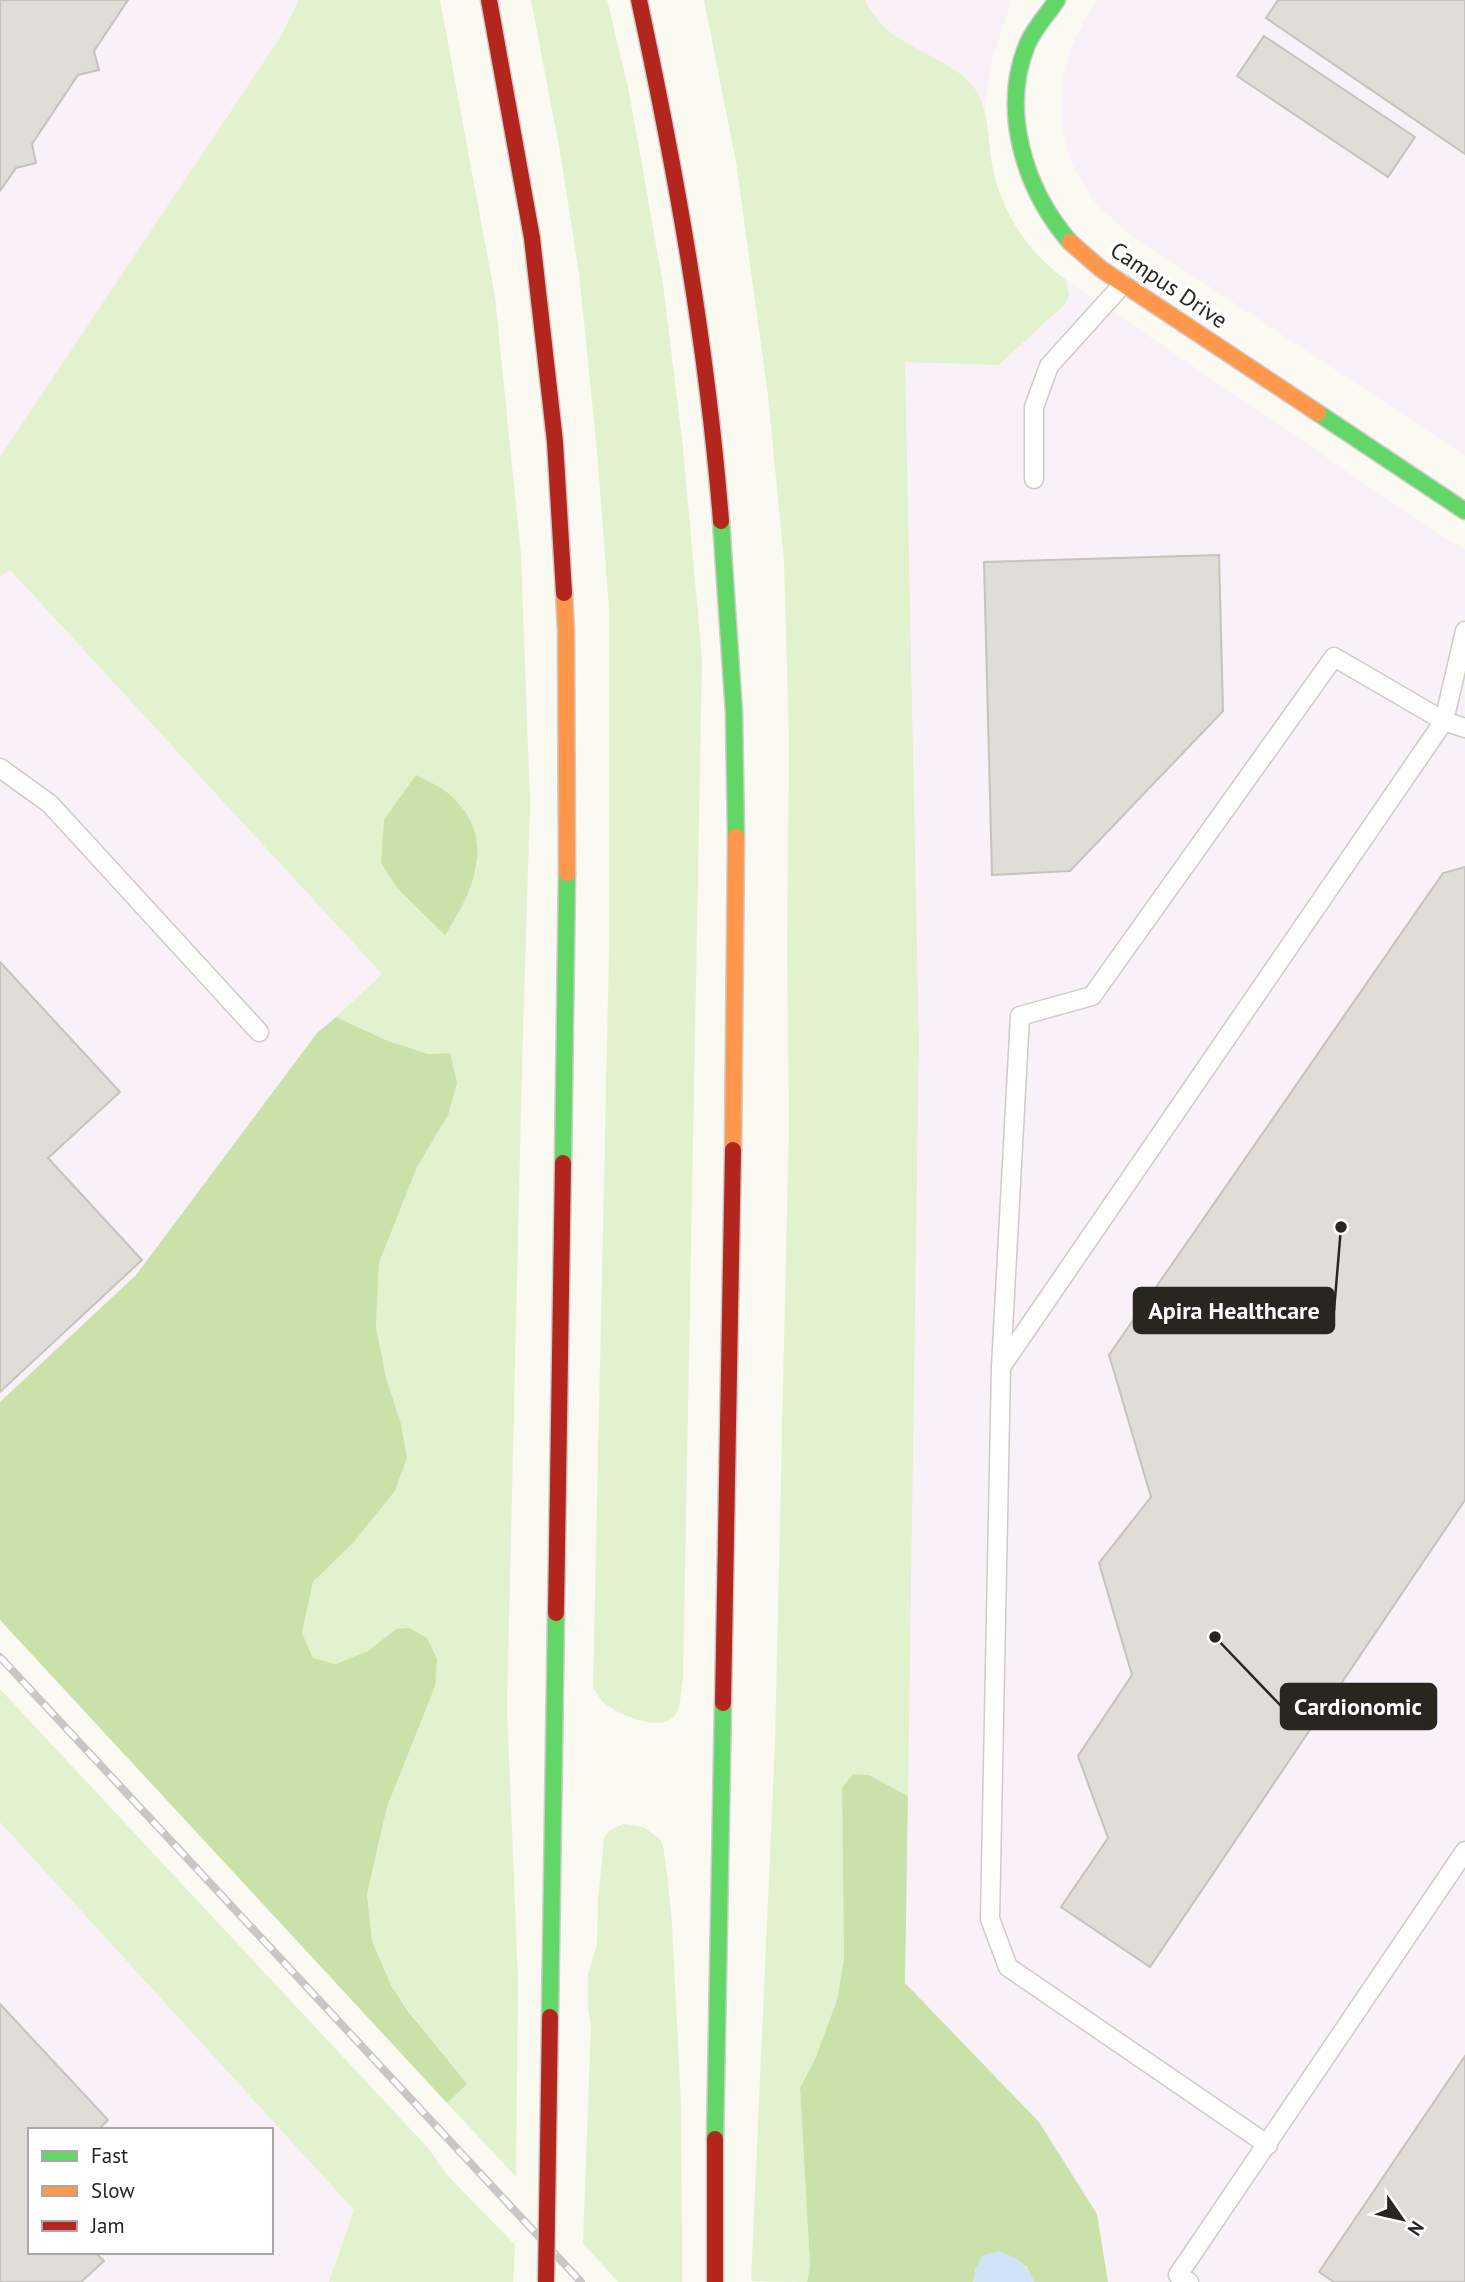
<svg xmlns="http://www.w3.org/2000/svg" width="1465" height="2282" font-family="'PT Sans',sans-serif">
<rect width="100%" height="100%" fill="#faf9f2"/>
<!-- commercial -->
<path fill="#faf1f8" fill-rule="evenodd" d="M0 0H297L296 6 281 36 0 457Z
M865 0H1012L991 64 985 111 975 89 888 30 867 5Z
M1098 0H1465V456L1127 232 1095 203 1071 162 1061 126 1062 81 1071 48 1085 19Z
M1065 279 1443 537 1465 549V2282H1108L1097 2214 1039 2122 905 1983 919 1041 905 361 999 365 1069 294Z
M9 570 383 974 317 1033 136 1275 0 1402V577Z
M0 1822 355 2210 329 2282H0ZM30 2130H271V2252H30Z"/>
<!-- green -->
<path fill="#e2f1ce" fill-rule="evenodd" d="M297 0H440L495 297 521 555 530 803 522 1066 507 1707 518 1979 516 2177 447 2103 466 2084 407 2009 391 1985 372 1941 367 1894 387 1807 410 1747 396 1629 368 1651 336 1664 313 1658 302 1633 313 1582 353 1543 395 1491 407 1458 401 1424 386 1378 376 1327 379 1263 417 1167 448 1115 450 1053 428 1054 388 1041 336 1017 382 974 10 570 0 577V457L281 36 296 6ZM479 860C472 887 461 911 445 934L398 889Z
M531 0H607L629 92 663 284 683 448 702 659 683 1679C681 1689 681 1703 677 1712 666 1736 615 1714 602 1701 599 1697 596 1691 593 1687L609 952V608L597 451 579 273 559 146Z
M704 0H865C867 7 872 12 877 18 880 22 884 27 888 30 911 50 961 65 976 90 989 113 988 139 992 164 1000 210 1028 253 1065 279L1069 294 1065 304 999 365 905 362 919 1041 908 1796 869 1775 842 1788 844 1959 837 2000 815 2059 800 2088 810 2266 807 2282 751 2281 775 1743 789 1122 787 950 789 742 784 561 768 395 736 162Z
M0 1689 428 2148 446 2174 515 2245 513 2282H329L354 2210 0 1822Z
M623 1824 643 1827 659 1838 663 1845 668 1882 672 1924 681 2103 682 2282H618L583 2243 591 2025 588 2008V1975L597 1944 598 1901 604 1839 609 1831Z"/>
<!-- forest -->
<path fill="#cae1aa" d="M416 775C427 781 440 786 449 794 498 837 475 889 445 935L398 889 381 863 384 820Z
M336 1017 388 1041 428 1054 450 1053 457 1083 448 1115 417 1167 379 1263 376 1327 386 1378 401 1424 407 1458 395 1491 353 1543 313 1582 302 1633 313 1658 336 1664 368 1651 396 1629 409 1628 427 1638 437 1659 435 1686 387 1807 367 1894 372 1941 391 1985 407 2010 467 2084 447 2103 0 1620V1402L136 1275 317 1033Z
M853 1774 869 1775 908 1796 905 1983 1039 2122 1097 2214 1108 2282H1034L1026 2266 976 2268 973 2282H807L810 2266 800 2088 815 2059 837 2000 844 1959 842 1788Z"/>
<!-- water -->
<path fill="#d1e3f7" d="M999 2251C1019 2259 1025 2262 1034 2282H973L976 2268 983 2255Z"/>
<!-- building -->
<path fill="#e0dcd7" stroke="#c6c2bd" stroke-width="2" d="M0 0H128L94 51 99 70 78 75 32 144 36 163 16 168 0 191Z
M1278 0H1465V154L1266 18Z
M1264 36 1415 137 1388 177 1237 76Z
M1219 555 1223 711 1070 871 992 875 984 562Z
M1465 867V1500L1150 1967 1061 1907 1108 1838 1078 1756 1132 1675 1099 1563 1151 1497 1109 1355 1443 873Z
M0 962 120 1092 48 1158 142 1260 0 1392Z
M0 2004 108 2120 98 2130H30V2252H95L104 2261 81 2282H0Z
M1465 2056V2282H1334L1319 2272Z"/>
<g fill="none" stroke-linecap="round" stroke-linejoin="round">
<!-- lane casing -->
<g stroke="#ceccc6" stroke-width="21">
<path id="lane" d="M1034 479V407L1049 366 1123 284
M1465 631 1444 721 1465 728
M0 768 50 804 259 1032
M1001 1367 1444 721 1334 657 1092 996 1020 1016 1001 1367 990 1919 1008 1967 1268 2145
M1189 2282 1178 2275 1465 1851"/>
</g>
<!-- fast casing -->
<g stroke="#ceccc6" stroke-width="19">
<path id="fast" d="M1057 0C1047 15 1034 28 1027 45 1000 111 1025 190 1070 242
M1318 413 1465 511
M721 521 734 713 736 837
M563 1163 567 873
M550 2017 556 1613
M715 2139 723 1703"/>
</g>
<!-- slow casing -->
<g stroke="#ceccc6" stroke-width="19">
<path id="slow" d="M1070 242 1101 269 1318 413
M564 593 566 631 567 873
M733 1150 736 837"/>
</g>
<!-- jam casing -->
<g stroke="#ceccc6" stroke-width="19">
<path id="jam" d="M489 0 532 238 555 442 564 593
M639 0C676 172 707 345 721 521
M556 1613 563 1163
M723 1703 733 1150
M715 2282V2139"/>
</g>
<!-- lane -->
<use href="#lane" stroke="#fefefd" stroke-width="18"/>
<!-- fast -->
<use href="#fast" stroke="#63d668" stroke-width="16"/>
<!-- slow -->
<use href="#slow" stroke="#ff974d" stroke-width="16"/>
<!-- jam -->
<use href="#jam" stroke="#b3261e" stroke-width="16"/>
<!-- rail casing -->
<g stroke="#c8c7c5" stroke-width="8">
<path id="rail" d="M0 1657 581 2282"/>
</g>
<!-- rail -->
<use href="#rail" stroke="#fff" stroke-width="5" stroke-dasharray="16" stroke-linecap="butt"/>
<!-- jam-bridge casing -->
<g stroke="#ceccc6" stroke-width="19" stroke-linecap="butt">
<path id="jam-bridge" d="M546 2282 550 2017"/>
</g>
<!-- jam-bridge -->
<use href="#jam-bridge" stroke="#b3261e" stroke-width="16"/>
</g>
<g text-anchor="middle" stroke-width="7" stroke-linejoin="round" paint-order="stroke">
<!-- street labels -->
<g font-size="23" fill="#28261f" stroke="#fff">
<text transform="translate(1169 285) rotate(34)" y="8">Campus Drive</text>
</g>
</g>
<!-- callouts -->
<path fill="none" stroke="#28261f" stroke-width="2.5" d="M1341 1227L1334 1311M1215 1637L1281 1706"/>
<g fill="#28261f" stroke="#fff" stroke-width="2.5">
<circle cx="1341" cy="1227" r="7"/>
<circle cx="1215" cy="1637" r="7"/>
</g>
<g fill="#28261f" stroke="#28261f" stroke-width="2.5">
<rect x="1134" y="1288" width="200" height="45" rx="7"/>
<rect x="1281" y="1684" width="155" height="45" rx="7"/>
</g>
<g font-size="24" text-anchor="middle" font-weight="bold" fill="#fff">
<text x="1234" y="1319">Apira Healthcare</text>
<text x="1358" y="1715">Cardionomic</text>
</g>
<!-- legend -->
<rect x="28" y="2128" width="245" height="126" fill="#ffffff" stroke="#a9a8a5" stroke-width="2"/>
<rect x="42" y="2151" width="35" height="10" fill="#63d668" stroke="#a9a8a5" stroke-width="2"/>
<text x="91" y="2163" font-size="21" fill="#28261f">Fast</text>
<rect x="42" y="2186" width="35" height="10" fill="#ff974d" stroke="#a9a8a5" stroke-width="2"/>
<text x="91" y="2198" font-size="21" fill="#28261f">Slow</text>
<rect x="42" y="2221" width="35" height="10" fill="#b3261e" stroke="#a9a8a5" stroke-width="2"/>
<text x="91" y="2233" font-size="21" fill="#28261f">Jam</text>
<!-- north arrow -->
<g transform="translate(1402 2219) rotate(124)" stroke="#ffffff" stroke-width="5" paint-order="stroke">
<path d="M0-5L12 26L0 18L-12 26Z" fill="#28261f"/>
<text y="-10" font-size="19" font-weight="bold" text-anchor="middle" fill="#28261f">N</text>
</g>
</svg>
